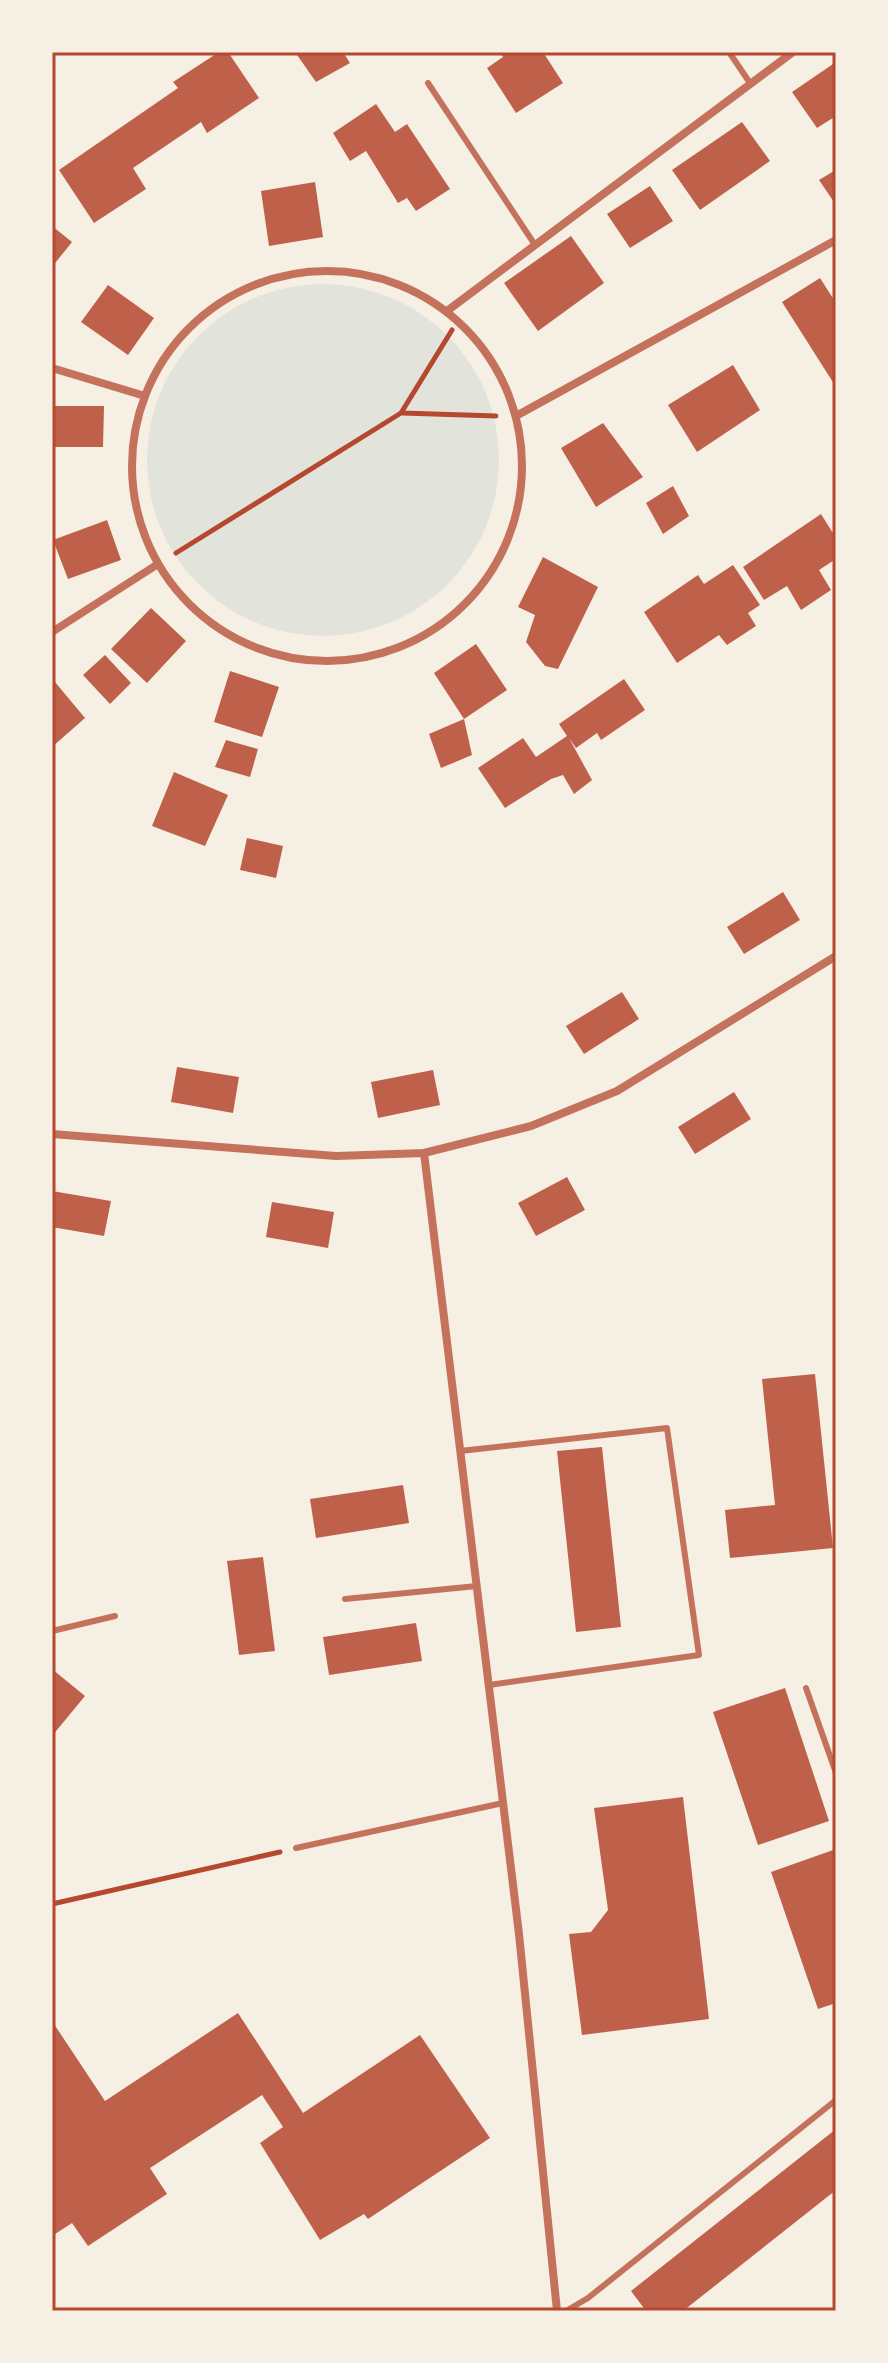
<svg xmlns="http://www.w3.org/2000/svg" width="888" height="2363" font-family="'Fira Sans Condensed',sans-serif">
<rect width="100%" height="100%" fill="#f6efe4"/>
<!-- green -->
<path fill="#e2e4dc" d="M147 460a176 176 0 1 1 352 0a176 176 0 1 1-352 0Z"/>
<!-- building -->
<path fill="#bf614a" d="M219 52H228L259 98 207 133 201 122 133 168 146 189 94 223 59 170 178 88 173 82Z
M295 52H343L350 63 316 82Z
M500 52H543L563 83 516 113 487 68 503 57Z
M836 62V116L817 128 792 92Z
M376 104 395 132 407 124 450 189 416 211 407 198 398 203 366 151 350 161 333 133Z
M742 122 770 161 700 210 672 170Z
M834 171 836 173V205L819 180Z
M315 182 323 237 269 246 261 191Z
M650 186 673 221 630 248 607 214Z
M52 226 72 242 52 267Z
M571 236 604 283 538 331 504 283Z
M820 278 836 303V387L782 302Z
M108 285 154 318 128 355 81 322Z
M733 365 760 410 697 452 668 405Z
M52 406H104L103 447H52Z
M603 423 643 477 596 507 561 448Z
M673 486 689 516 663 534 646 503Z
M821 514 836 538V559L819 570 831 590 801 610 787 586 764 600 743 567Z
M107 520 121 560 68 579 53 540Z
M543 557 598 587 558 669 545 666 526 642 535 615 518 607Z
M733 565 760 605 748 613 756 626 727 645 719 635 677 663 644 612 698 575 704 584Z
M151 608 186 641 147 683 111 649Z
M476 644 507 690 464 719 472 755 441 768 429 734 464 719 434 673Z
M105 655 131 683 110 704 83 675Z
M230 671 279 687 262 737 214 722Z
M624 679 645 710 601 740 597 733 576 748 569 738 592 780 574 794 563 775 551 779 505 808 478 768 523 738 536 757 567 736 559 724Z
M55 682 85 718 52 747V684Z
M226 740 258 749 250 777 215 767Z
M174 772 228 795 205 846 152 826Z
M247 838 283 846 276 878 240 870Z
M783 892 800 920 744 954 727 927Z
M622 992 639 1019 584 1054 566 1026Z
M177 1067 239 1077 233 1113 171 1102Z
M433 1070 440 1105 378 1118 371 1082Z
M734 1092 751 1119 695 1154 678 1127Z
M567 1177 585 1210 536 1236 518 1203Z
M52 1191 111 1201 104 1236 52 1227Z
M272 1202 334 1212 328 1248 266 1237Z
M815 1374 833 1548 730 1558 725 1510 775 1505 762 1379Z
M602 1447 621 1627 576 1632 557 1451Z
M403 1485 409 1523 316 1538 310 1499Z
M263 1557 275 1651 239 1655 227 1561Z
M416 1623 422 1661 329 1675 323 1637Z
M52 1669 85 1696 52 1736Z
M785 1688 829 1821 758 1845 713 1712Z
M683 1797 709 2019 582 2035 569 1934 591 1932 608 1910 594 1808Z
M836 1849V2003L818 2009 771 1872Z
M238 2013 303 2113 420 2035 490 2138 368 2219 364 2214 320 2240 260 2143 283 2127 262 2095 150 2168 167 2194 88 2246 72 2223 52 2236V2021L105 2101Z
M836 2129V2190L683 2311H646L631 2291Z"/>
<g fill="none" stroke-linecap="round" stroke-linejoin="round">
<!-- path -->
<path stroke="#b5482f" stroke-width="5" d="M402 413 496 416
M176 553 401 413 452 330
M52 1904 280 1852"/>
<!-- service -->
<path stroke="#c5725c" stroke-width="6" d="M729 52 750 83
M428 83 535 245
M460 1451 667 1428 699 1655 489 1685
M345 1599 477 1586
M52 1631 115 1616
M806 1688 836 1773
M296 1848 503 1803
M566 2311 588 2298 836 2100"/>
<!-- minor -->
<path stroke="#c5725c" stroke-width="8" d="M132 466a195 195 0 1 1 390 0a195 195 0 1 1-390 0Z
M447 311 793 52
M52 368 145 396
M516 416 836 240
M52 632 158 564
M52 1134 336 1156 424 1153 531 1126 617 1091 836 956
M424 1153 519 1934 557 2311"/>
</g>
<!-- border -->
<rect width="888" height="2363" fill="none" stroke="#f6efe4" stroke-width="108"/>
<rect x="54" y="54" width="780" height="2255" fill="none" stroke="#b5482f" stroke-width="3"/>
</svg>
